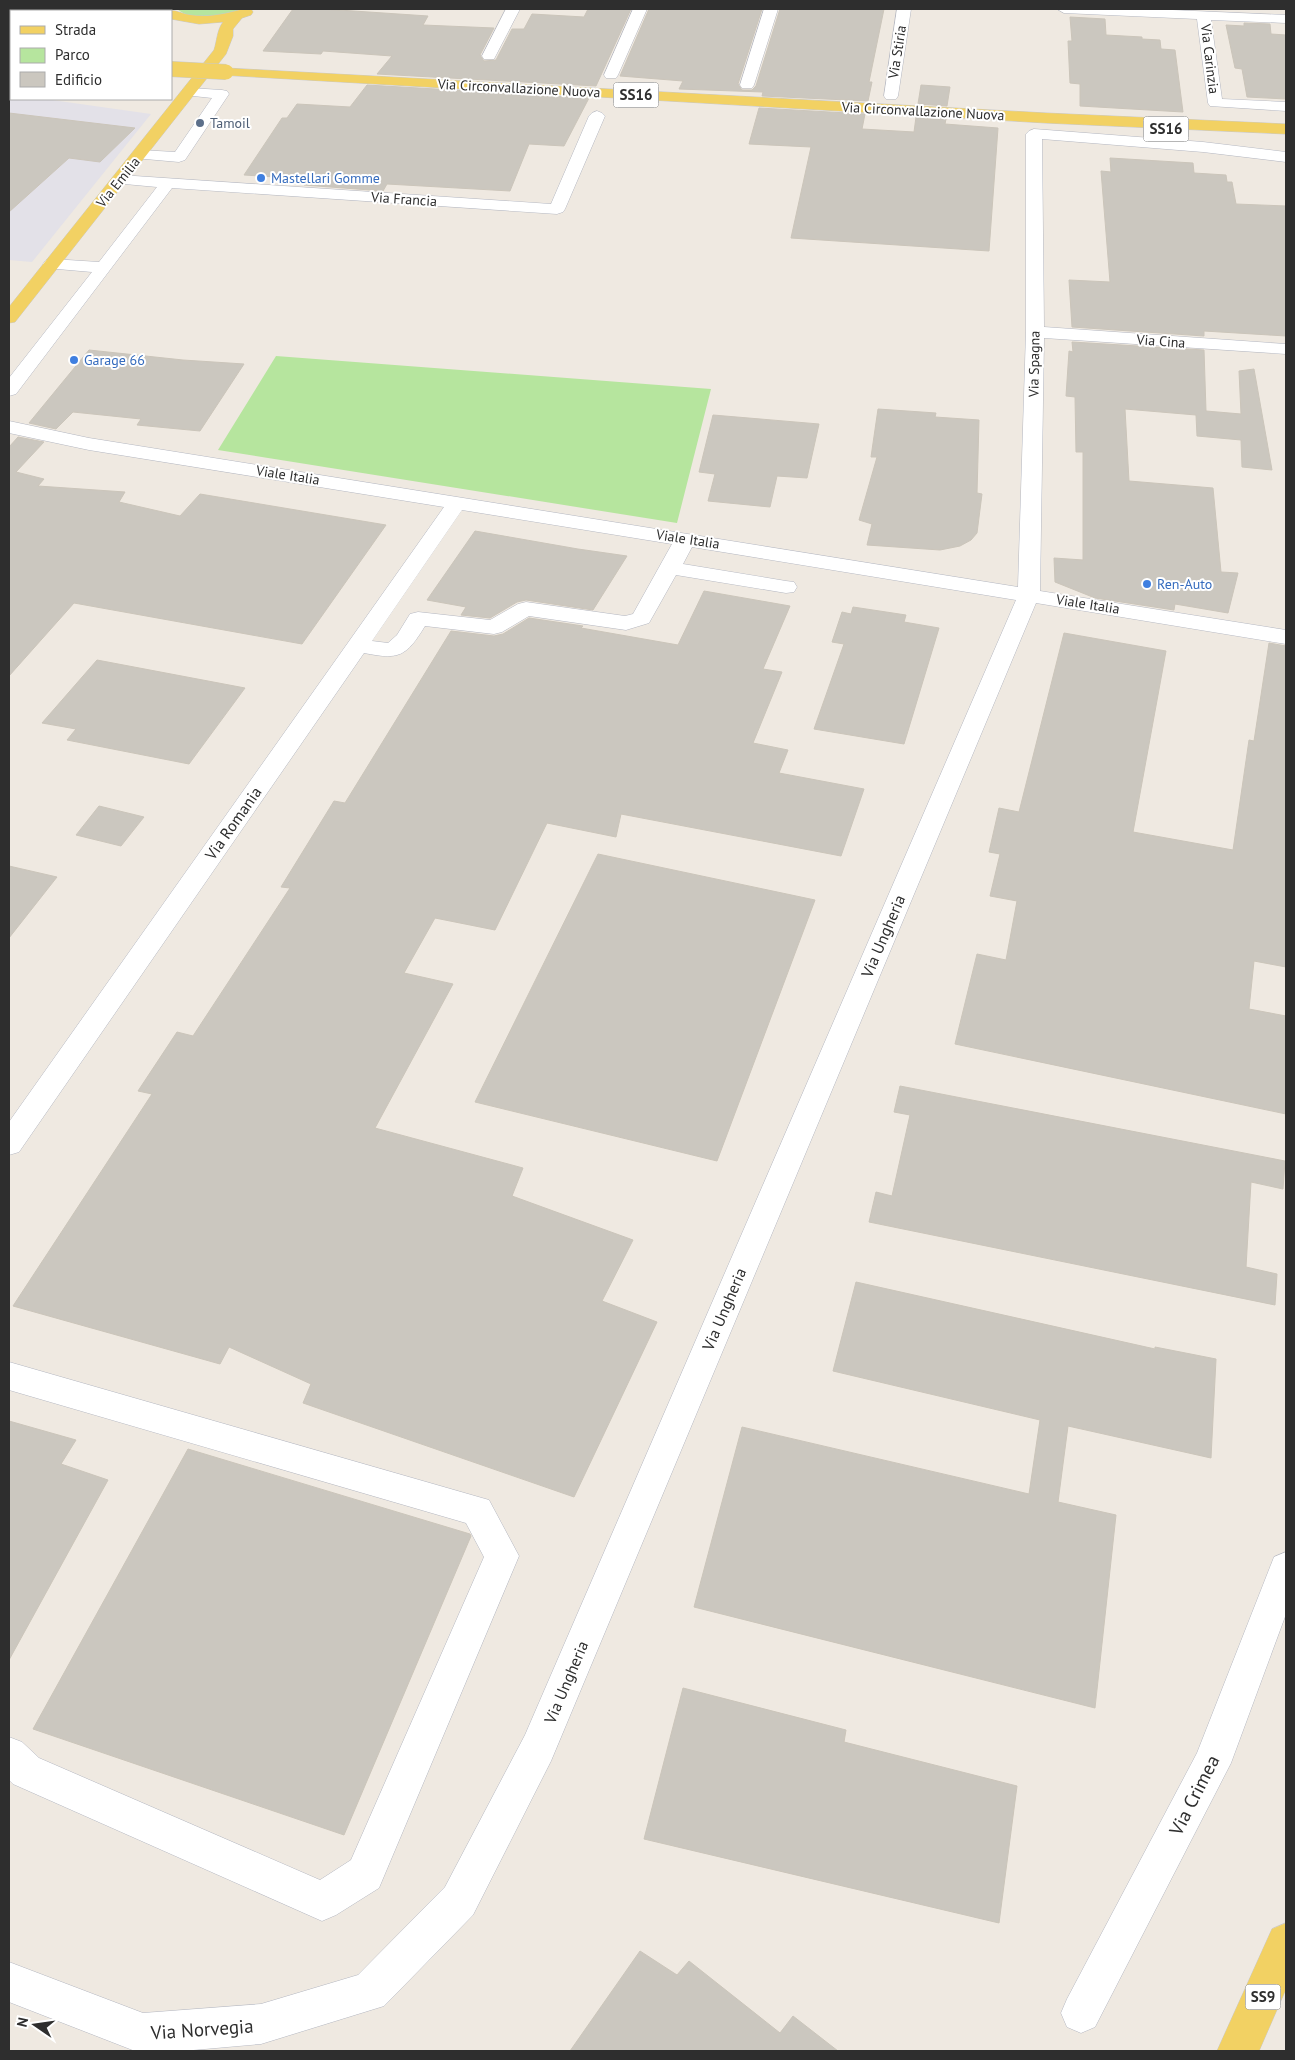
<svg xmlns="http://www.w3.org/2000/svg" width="1295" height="2060" font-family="'PT Sans',sans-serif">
<rect width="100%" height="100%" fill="#efe9e1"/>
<!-- industrial -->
<path fill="#e3e1e8" d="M9 81H11V99H45L151 114 32 262 9 260Z"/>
<!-- green -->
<path fill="#b6e59e" d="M177 9H242C224 16 193 23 177 9Z
M276 356 711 389 677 523 218 450Z"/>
<!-- building -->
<path fill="#cbc7bf" stroke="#cbc5ba" d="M293 9H324L428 16 423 25 494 28 480 55 484 61 496 60 512 29H524L532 14 584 17 588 9H631L596 86 377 74 392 56 323 51 321 54 263 51Z
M649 9H762L738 84 742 90H752L756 86 780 9H884L869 82H872L868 101 762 96 763 92 679 89 683 81 620 76Z
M1070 17 1105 19 1106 35 1142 37V39L1160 40 1161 49 1175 50 1183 112 1080 106V84L1070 83 1068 41H1072Z
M1244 23 1270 24 1271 34 1286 35V99L1247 97 1242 69 1235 68 1226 25 1244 26Z
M367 85 589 98 564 146 529 144 510 191 387 184 383 191 304 185 308 179 244 175 282 118H287L297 104 350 107Z
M921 85 950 87 947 106 918 104Z
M759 108 865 114 862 129 914 132 916 117 946 119 945 124 998 128 989 251 791 238 811 147 749 144Z
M9 113 135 128 100 162 69 158 9 212Z
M1110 158 1193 163 1194 173 1226 175 1227 182H1232L1236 204 1286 206V336L1204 331V336L1072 327 1069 280 1110 282 1101 171 1111 172Z
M1072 342 1204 350 1206 411 1241 414 1239 371 1254 369 1272 470 1242 467 1241 440 1197 436 1196 415 1125 409 1129 481 1213 488 1221 572 1238 573 1228 613 1175 604 1174 610 1095 598 1055 582 1054 558 1083 560V452H1076L1075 397 1066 396 1069 351 1073 352Z
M89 350 183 360 244 364 200 431 137 425 141 419 73 412 56 429 29 423Z
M878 409 936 413 935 417 979 420 977 493 982 494 977 533 971 540 960 546 940 550 867 545 872 524 859 520 877 457H871Z
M713 415 819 424 807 478 777 476 770 507 708 501 715 474 699 472Z
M18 437 44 442 16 472 44 479 38 486 125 492 119 502 180 516 200 494 386 525 302 644 74 603 9 676V447Z
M475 531 578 549 627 556 593 610 526 600 517 602 490 618 461 615 466 607 427 600Z
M704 591 790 606 763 669 782 672 753 743 788 750 779 773 864 789 841 856 621 814 616 837 547 823 495 930 435 918 404 973 453 984 375 1128 523 1168 512 1196 633 1240 602 1301 657 1322 574 1497 303 1403 311 1384 229 1347 220 1364 13 1306 152 1094 138 1091 177 1032 193 1036 290 888 281 887 334 801 345 803 451 631 494 636 503 634 529 618 583 626 581 628 678 645Z
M853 607 906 615 904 622 939 628 904 744 814 729 844 644 832 642 842 612 851 614Z
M1064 633 1166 651 1133 832 1233 850 1249 740 1254 741 1269 643 1286 646V967L1254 961 1249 1009 1286 1016V1114L955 1044 977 954 1006 960 1017 901 990 896 1000 854 989 852 999 808 1019 812Z
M97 660 245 688 189 764 67 740 76 729 42 723Z
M99 806 144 817 121 846 76 835Z
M598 854 815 900 717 1161 475 1102Z
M9 866 57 877 9 938Z
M900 1086 1285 1161 1283 1189 1251 1182 1246 1267 1277 1274 1275 1305 869 1222 876 1192 892 1196 910 1115 894 1112Z
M856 1282 1155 1349V1347L1216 1359 1211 1458 1068 1426 1058 1502 1116 1515 1095 1708 694 1607 742 1427 1029 1494 1040 1420 833 1371Z
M9 1421 76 1440 61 1464 108 1480 9 1660Z
M188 1449 470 1534 471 1536 344 1835 33 1729Z
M683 1688 846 1730 844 1742 1017 1786 999 1923 644 1839Z
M640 1951 677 1975 689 1961 780 2033 793 2016 838 2051H570Z"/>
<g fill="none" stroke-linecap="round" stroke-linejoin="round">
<!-- minor casing -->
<g stroke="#b4b7c1" stroke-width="1">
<path id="minor" d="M506 9H520L494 59H484L482 56Z
M633 9H647L618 75 616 78H606L604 75Z
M764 9H778L754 85 752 88H742L740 85Z
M897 9H911L898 96 896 99H886L884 96Z
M1057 9H1150L1286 15V23L1211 20 1222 99 1286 102V111L1210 106 1208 103 1197 19 1064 13Z
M189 88 222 90 227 91 229 94 185 160 179 162 134 158 132 155 134 152 140 150 175 152 212 98 184 95 182 92 184 89Z
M597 111 602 113 605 116 565 209 563 212 557 214 172 188 16 394 9 396V378L92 272 46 268 43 264 46 260 52 259 99 262 157 187 114 183 112 180 114 177 120 175 551 204 589 116 592 113Z
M1034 129 1203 142 1286 152V162L1203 152 1042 139 1044 327 1286 344V354L1044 338 1040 591 1286 630V644L1036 603 551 1761 473 1915 384 2006 261 2044 182 2051H135L9 2002V1962L143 2013 261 2004 358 1975 445 1887 525 1735 1016 600 692 547 683 564 786 581 794 582 797 587 794 592 786 593 676 575 649 623 626 630 529 616 502 632 494 634 425 626C406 657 399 660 364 653L19 1152 9 1155V1122L444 507 89 450 9 433V421L89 438 1018 587 1026 332V134L1029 131ZM462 510 672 544 633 614 625 616 526 602 518 604 490 620 418 612 410 614 397 635 388 643 372 641Z
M9 1362 489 1500 519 1556 379 1888 336 1915 322 1921 13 1784 9 1780V1737L22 1742 39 1758 320 1880 351 1860 484 1557 466 1523 9 1390Z
M1286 1552V1614L1231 1763 1095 2027 1081 2033 1067 2027 1061 2013 1067 1999 1197 1753 1274 1557Z"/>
</g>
<!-- major casing -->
<g stroke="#c9c9c9" stroke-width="1">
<path id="major" d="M123 9H145L143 11H121Z
M243 9H251L253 12 251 15 242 18 233 29V36L226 54 15 322 9 323V307L214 50C217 41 217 30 223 22L199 24 171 19V11H166C175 9 182 14 190 15 208 18 225 14 243 9Z
M9 23H11V32H9Z
M9 60H11V68H9Z
M226 68 1046 113 1286 124V134L1046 123 221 75 219 72 221 69Z
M1286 1923V1989L1259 2051H1217L1272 1929Z"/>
</g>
<!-- minor -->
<use href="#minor" fill="#fff" fill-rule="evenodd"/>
<!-- major -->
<use href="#major" fill="#f2d163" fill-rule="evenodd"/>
<!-- major-bridge casing -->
<g stroke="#c9c9c9" stroke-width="16" stroke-linecap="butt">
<path id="major-bridge" d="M171 69 226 72"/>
</g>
<!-- major-bridge -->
<use href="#major-bridge" stroke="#f2d163" stroke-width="15"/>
</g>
<!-- markers -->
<circle fill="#5c6f8a" stroke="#fff" stroke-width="2" cx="200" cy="123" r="5"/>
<g fill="#3f7fe0" stroke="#fff" stroke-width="2">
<circle cx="261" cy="178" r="5"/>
<circle cx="74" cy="360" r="5"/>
<circle cx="1147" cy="584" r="5"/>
</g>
<g text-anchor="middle" stroke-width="4" stroke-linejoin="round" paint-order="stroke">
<!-- far-street labels -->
<g font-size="14" fill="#2e2e2e" stroke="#fff">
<text transform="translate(897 52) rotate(-81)" y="5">Via Stiria</text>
<text transform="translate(1210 59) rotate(83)" y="5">Via Carinzia</text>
<text transform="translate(519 88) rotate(3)" y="5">Via Circonvallazione Nuova</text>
<text transform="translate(923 111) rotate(3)" y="5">Via Circonvallazione Nuova</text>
<text transform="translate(118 182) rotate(-51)" y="5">Via Emilia</text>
<text transform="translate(404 199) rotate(4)" y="5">Via Francia</text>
<text transform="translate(1161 341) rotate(4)" y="5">Via Cina</text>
<text transform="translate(1034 364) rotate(-89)" y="5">Via Spagna</text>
<text transform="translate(288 475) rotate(9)" y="5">Viale Italia</text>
<text transform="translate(688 539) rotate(9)" y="5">Viale Italia</text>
<text transform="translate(1088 604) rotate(9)" y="5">Viale Italia</text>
</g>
<!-- far-service labels -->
<g font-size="14" fill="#4e5e75" stroke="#fff" text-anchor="start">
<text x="210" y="128">Tamoil</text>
</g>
<!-- far-shop labels -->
<g font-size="14" fill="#366cbe" stroke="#fff" text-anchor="start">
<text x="271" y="183">Mastellari Gomme</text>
<text x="84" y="365">Garage 66</text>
<text x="1157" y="589">Ren-Auto</text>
</g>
<!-- shield labels -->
<g fill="#fff" stroke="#6d6d6d" stroke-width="1">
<rect x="613.5" y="82.5" width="45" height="25" rx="4"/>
<rect x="1143.5" y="116.5" width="45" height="25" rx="4"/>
<rect x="1245.5" y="1984.5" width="35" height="25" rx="4"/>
</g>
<g font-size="15" font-weight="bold" fill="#2e2e2e">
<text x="636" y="100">SS16</text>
<text x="1166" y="134">SS16</text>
<text x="1263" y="2002">SS9</text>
</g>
<!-- street labels -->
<g font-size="16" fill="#2e2e2e" stroke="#fff">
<text transform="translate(233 823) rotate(-55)" y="6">Via Romania</text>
<text transform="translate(883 936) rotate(-67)" y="6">Via Ungheria</text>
<text transform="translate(724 1309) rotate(-67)" y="6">Via Ungheria</text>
<text transform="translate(566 1682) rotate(-67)" y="6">Via Ungheria</text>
</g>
<!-- near-street labels -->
<g font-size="19" fill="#2e2e2e" stroke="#fff">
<text transform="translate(1194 1795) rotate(-63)" y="7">Via Crimea</text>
<text transform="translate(202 2029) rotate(-4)" y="7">Via Norvegia</text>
</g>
</g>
<!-- border -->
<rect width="1295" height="2060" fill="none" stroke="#2e2e2e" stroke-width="20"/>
<!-- legend -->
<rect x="10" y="10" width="162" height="90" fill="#ffffff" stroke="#ababab"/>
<rect x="20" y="26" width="25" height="8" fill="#f2d163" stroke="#ababab"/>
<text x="55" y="35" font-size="15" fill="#2e2e2e">Strada</text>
<rect x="20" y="48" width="25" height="15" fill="#b6e59e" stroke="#ababab"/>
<text x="55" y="60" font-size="15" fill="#2e2e2e">Parco</text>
<rect x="20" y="72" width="25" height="15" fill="#cbc7bf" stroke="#ababab"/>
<text x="55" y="85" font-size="15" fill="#2e2e2e">Edificio</text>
<!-- north arrow -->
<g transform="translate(35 2025) rotate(283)" stroke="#ffffff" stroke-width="4" paint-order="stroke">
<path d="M0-4L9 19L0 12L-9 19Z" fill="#2e2e2e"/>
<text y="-8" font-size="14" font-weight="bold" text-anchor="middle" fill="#2e2e2e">N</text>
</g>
</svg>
